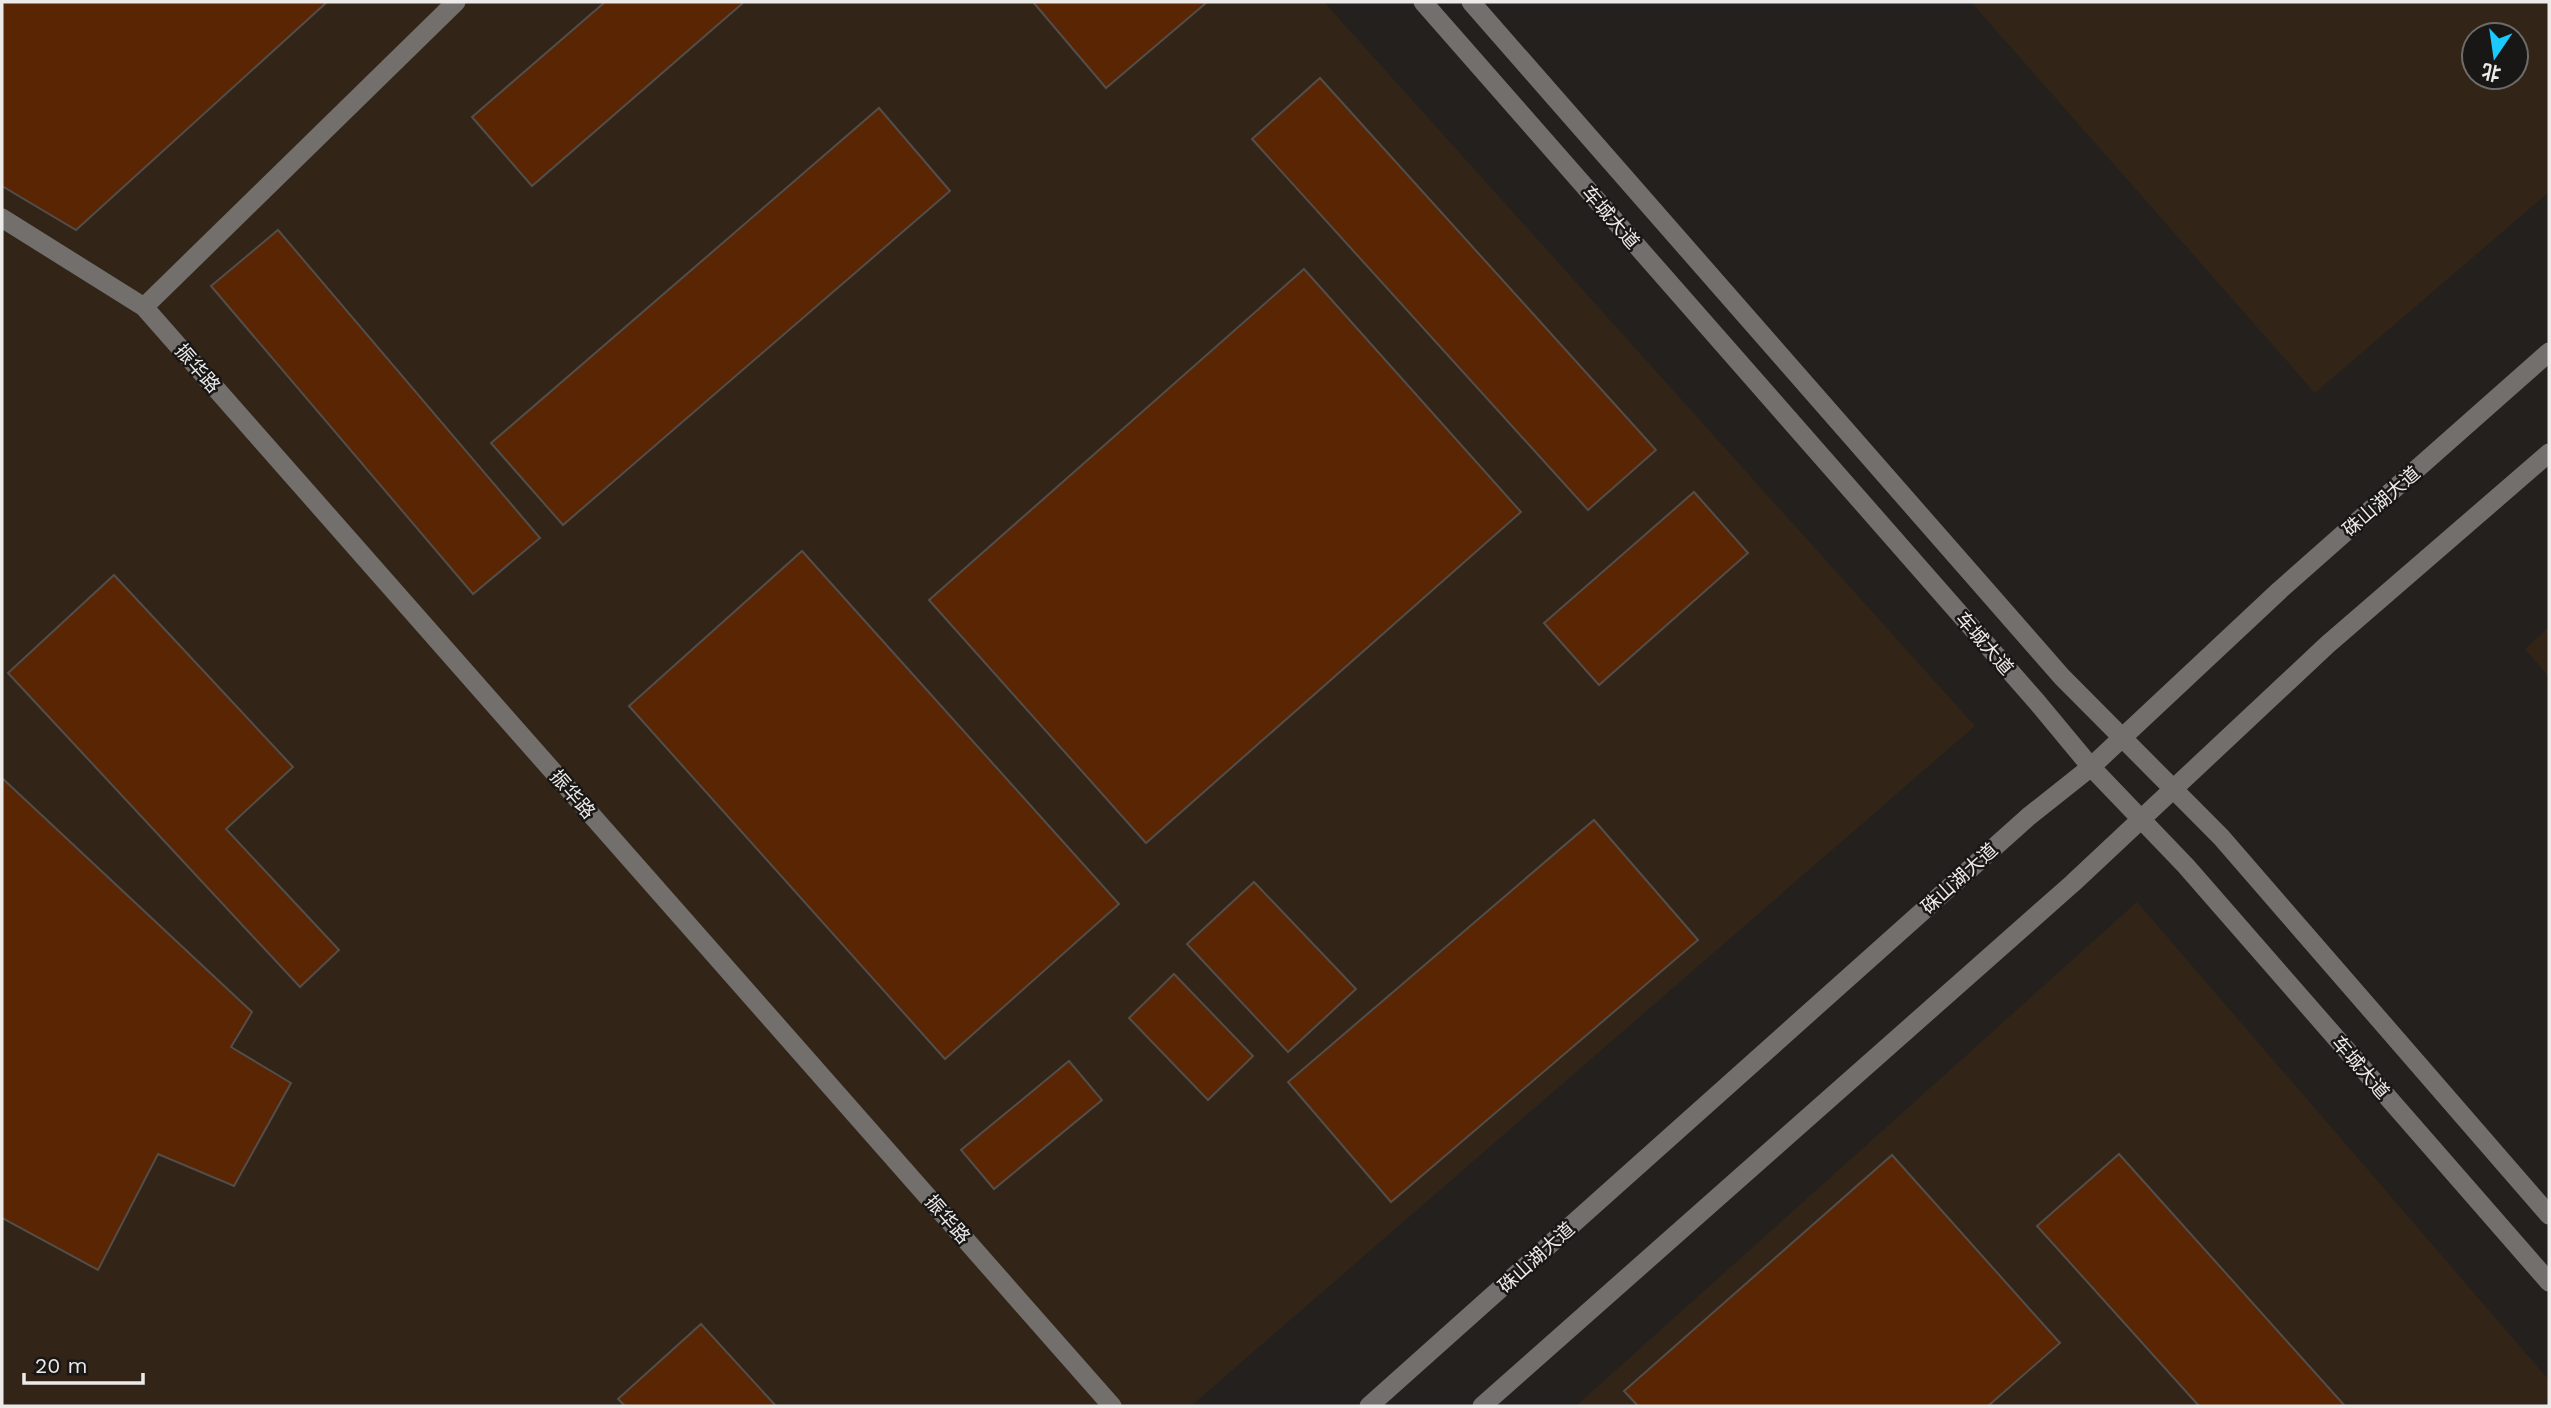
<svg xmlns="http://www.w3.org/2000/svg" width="2551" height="1408" font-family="'Work Sans','Noto Sans SC',sans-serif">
<rect width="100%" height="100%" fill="#23201e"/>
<!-- industrial -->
<path fill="#322518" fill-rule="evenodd" d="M2 2H1324L1975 726 1191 1406H2Z
M1971 2H2549V192L2315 393ZM2474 35H2516V77H2474Z
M2549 627V677L2525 649Z
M2137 902 2549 1380V1406H1576Z"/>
<!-- building -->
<path fill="#5a2503" stroke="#514e4c" stroke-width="2" d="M2 2H327L76 230 2 186Z
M605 2H744L532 186 472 117Z
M1033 2H1205L1206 3 1106 88Z
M1320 78 1656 450 1588 510 1252 139Z
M879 108 950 191 563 525 491 443Z
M278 230 540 538 473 594 211 286Z
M1304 269 1521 512 1146 843 929 600Z
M1694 492 1748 553 1599 685 1544 623Z
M802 551 1119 904 945 1059 629 706Z
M114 575 293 767 226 829 339 950 300 987 8 673Z
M2 778 252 1012 231 1047 291 1083 234 1186 158 1154 98 1270 2 1218Z
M1594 820 1698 940 1391 1202 1288 1082Z
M1254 882 1356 989 1288 1052 1187 944Z
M1174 974 1253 1056 1208 1100 1129 1018Z
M1069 1061 1102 1100 994 1189 961 1150Z
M2119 1154 2345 1406H2199L2037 1226Z
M1892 1155 2060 1343 1988 1406H1638L1624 1391Z
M701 1324 776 1406H625L618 1399Z"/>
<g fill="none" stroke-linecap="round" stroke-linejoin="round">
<!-- minor -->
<path stroke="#726f6d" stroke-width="19" d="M2 218 144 307 1112 1406
M144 307 456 2"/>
<!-- tertiary -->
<path stroke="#726f6d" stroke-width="19" d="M1423 2 2037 702 2091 767 2186 866 2549 1282
M1471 2 2062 677 2221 837 2549 1215"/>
<!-- secondary -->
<path stroke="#726f6d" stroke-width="19" d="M1369 1406 2028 817 2091 767 2280 590 2549 352
M1482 1406 2073 883 2327 645 2549 453"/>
</g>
<g text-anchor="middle" stroke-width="5" stroke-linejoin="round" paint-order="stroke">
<!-- street labels -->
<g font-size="19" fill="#edebea" stroke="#191715">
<text transform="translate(1611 217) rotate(49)" y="7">车城大道</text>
<text transform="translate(198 368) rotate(49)" y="7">振华路</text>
<text transform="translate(2381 501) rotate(-41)" y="7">硃山湖大道</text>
<text transform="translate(1985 643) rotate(49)" y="7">车城大道</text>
<text transform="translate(573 794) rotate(49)" y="7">振华路</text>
<text transform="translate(1959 878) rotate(-42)" y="7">硃山湖大道</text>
<text transform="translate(2361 1067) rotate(49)" y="7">车城大道</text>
<text transform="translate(948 1219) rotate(49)" y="7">振华路</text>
<text transform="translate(1536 1257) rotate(-42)" y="7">硃山湖大道</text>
</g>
</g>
<!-- border -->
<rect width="2551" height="1408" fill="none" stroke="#edebea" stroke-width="7"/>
<!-- north arrow -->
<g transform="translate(2495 56) rotate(193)"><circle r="33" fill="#191715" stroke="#6e6c6a" stroke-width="2"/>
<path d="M0-5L12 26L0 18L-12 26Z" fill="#1bc9fc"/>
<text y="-10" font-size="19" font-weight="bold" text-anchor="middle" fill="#edebea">北</text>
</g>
<!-- scale -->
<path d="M24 1373v10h119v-10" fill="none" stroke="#edebea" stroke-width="3.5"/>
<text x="35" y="1373" font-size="21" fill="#edebea" stroke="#191715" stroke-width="5" paint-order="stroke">20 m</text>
</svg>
